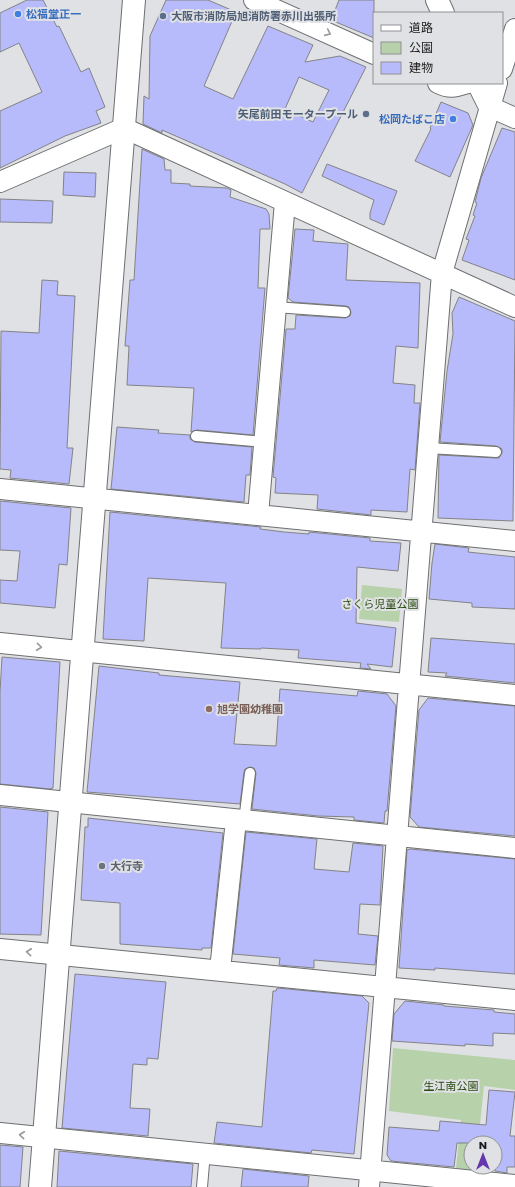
<svg xmlns="http://www.w3.org/2000/svg" width="515" height="1187" font-family="Poppins,'Noto Sans JP',sans-serif">
<rect width="100%" height="100%" fill="#e0e1e4"/>
<!-- green -->
<path fill="#b7d1aa" d="M362 585 402 589 399 622 359 619Z
M393 1048 515 1060V1090L484 1086 478 1143H471V1167H476V1171L456 1168 461 1120 389 1111Z"/>
<!-- building -->
<path fill="#b7bbfc" stroke="#838386" fill-rule="evenodd" d="M27 0H43L57 27 59 26 81 72 89 68 105 107 96 111 101 123 65 136 0 168V111L42 92 19 43 0 52V13Z
M166 0H208L236 12 204 86 233 99 268 26 313 45 305 62 340 56 366 67 302 193 285 184 162 130V133L143 124 144 96 149 99 150 36ZM299 77 329 90 313 122 285 109Z
M339 0H374V38L331 20Z
M441 102 468 113 473 125 450 177 415 161 431 129 430 128Z
M502 128 515 132V280L462 260 469 240 466 239 475 216 473 215 477 203 475 202 481 178Z
M142 149 164 159 165 170H171V183L190 184V186L227 188 231 190 230 197 266 209 269 214 270 229H260L258 288H265L253 435 197 430 191 432 194 388 127 385 129 346H125L130 280H134Z
M327 164 397 191 384 225 370 219V213L374 200 322 176Z
M64 172 96 173 95 197 63 195Z
M0 199 53 201 52 223 0 222Z
M295 229 314 230 313 241 348 244 346 280 420 283 418 348 396 346 393 383 415 385 414 403H420L415 470 410 469 407 512 371 510V515L317 509 318 495 275 493 276 478 273 477 286 329H295L296 315 345 318 350 316 351 312 349 307 346 306 293 302 288 298Z
M42 280 58 281 57 295 75 296 67 448H73L69 484 10 478 11 470 0 469 1 331 39 333Z
M459 297 515 321 513 521 438 518 439 455 496 458H499L502 453V449L496 446 440 442 447 371 453 334 452 313Z
M117 427 159 430 158 433 190 435V439L195 442 252 447 250 475H246L244 502 111 489Z
M0 501 71 508 67 565 59 564 55 608 0 603V580L17 581 20 551 0 550Z
M110 512 261 527 260 529 284 532 309 534V532L370 538V541L401 543 398 571 357 567 356 623 396 628 392 667 367 664 371 669 360 668 361 663 298 658 299 650 261 648V649L221 648 226 583 148 578 144 641 103 639Z
M435 544 469 548 468 552 515 557V609L472 607V603L429 599 432 563Z
M431 638 515 644V683L445 676 447 673 428 672Z
M2 657 60 662 53 788 50 789 0 784V692Z
M99 666 159 673V675L240 682 234 744 276 746 280 689 357 696 358 691 387 694 396 706 387 811H385L384 823 354 820V817L318 816 252 809 256 773 254 768 250 767 245 769 244 772 240 804 87 792Z
M428 698 515 706V836L419 827 410 817 419 710Z
M0 807 48 812 41 935 0 934Z
M88 818 223 833 211 948H202V950L120 944V903L81 900 85 827H88Z
M246 832 317 839 314 869 349 872 353 843 383 846 380 905 360 904 358 934 378 936 375 965 314 960V968L279 965 280 958 233 954Z
M410 849 515 859V974L435 968V970L399 968 407 850Z
M75 974 166 982 158 1059 147 1058V1065L133 1064 130 1108 150 1109 148 1136 62 1128Z
M277 988 362 996 369 1003 354 1154 312 1150 311 1153 214 1143 217 1122 262 1127 273 991H276Z
M405 1001 444 1005V1006L494 1010V1012L515 1014V1034L493 1033V1046L465 1044V1046L392 1041 394 1014Z
M489 1090 515 1092 510 1136H515V1167H507V1173L495 1171V1143H457L454 1167 391 1161 387 1155 389 1127 439 1131 440 1121 486 1125Z
M0 1145 23 1147 20 1187H0Z
M59 1151 193 1164 191 1187H57Z
M243 1169 309 1176 308 1187H241Z"/>
<g fill="none" stroke-linecap="round" stroke-linejoin="round">
<!-- service casing -->
<g stroke="#6e6f71" stroke-width="12">
<path id="service" d="M275 307 345 312
M196 436 264 442
M428 448 496 452
M244 821 250 773
M202 1187 205 1152"/>
</g>
<!-- minor casing -->
<g stroke="#6e6f71" stroke-width="22">
<path id="minor" d="M254 0 374 54
M502 69 515 29
M438 83C450 89 455 87 468 83
M490 107 515 118
M0 182 124 128 515 307
M0 489 515 541
M258 515 285 202
M0 643 515 695
M0 795 515 848
M0 949 515 1000
M220 970 236 820
M0 1133 515 1185
M369 1187 442 273 497 83"/>
</g>
<!-- tertiary casing -->
<g stroke="#6e6f71" stroke-width="24">
<path id="tertiary" d="M437 0 443 13
M478 83 490 107
M40 1187 134 0"/>
</g>
<!-- service -->
<use href="#service" stroke="#fff" stroke-width="10"/>
<!-- minor -->
<use href="#minor" stroke="#fff" stroke-width="20"/>
<!-- tertiary -->
<use href="#tertiary" stroke="#fff" stroke-width="22"/>
</g>
<!-- one-way arrows -->
<defs><path id="oneway-chevron" d="M-2-3.5L2.5 0L-2 3.5" fill="none" stroke-width="1.6" stroke-linecap="round" stroke-linejoin="round"/></defs>
<g stroke="#989898">
<use href="#oneway-chevron" transform="translate(328 33) rotate(24)"/>
<use href="#oneway-chevron" transform="translate(39 647) rotate(6)"/>
<use href="#oneway-chevron" transform="translate(29 952) rotate(-174)"/>
<use href="#oneway-chevron" transform="translate(22 1135) rotate(-174)"/>
</g>
<!-- markers -->
<g fill="#3f7fe0" stroke="#e0e1e4" stroke-width="1.5">
<circle cx="18" cy="14" r="4"/>
<circle cx="453" cy="119" r="4"/>
</g>
<g fill="#5c6f8a" stroke="#e0e1e4" stroke-width="1.5">
<circle cx="163" cy="16" r="4"/>
<circle cx="366" cy="114" r="4"/>
</g>
<circle fill="#8d6e63" stroke="#e0e1e4" stroke-width="1.5" cx="209" cy="709" r="4"/>
<circle fill="#6b7280" stroke="#e0e1e4" stroke-width="1.5" cx="102" cy="866" r="4"/>
<g text-anchor="middle" stroke-width="4" stroke-linejoin="round" paint-order="stroke">
<!-- shop labels -->
<g font-size="11" font-weight="bold" fill="#366cbe" stroke="#e0e1e4" text-anchor="start">
<text x="26" y="18">松福堂正一</text>
<text x="445" y="123" text-anchor="end">松岡たばこ店</text>
</g>
<!-- service labels -->
<g font-size="11" font-weight="bold" fill="#4e5e75" stroke="#e0e1e4" text-anchor="start">
<text x="171" y="20">大阪市消防局旭消防署赤川出張所</text>
<text x="358" y="118" text-anchor="end">矢尾前田モータープール</text>
</g>
<!-- park labels -->
<g font-size="11" fill="#274a0c" stroke="#e0e1e4">
<text x="380" y="608">さくら児童公園</text>
<text x="451" y="1090">生江南公園</text>
</g>
<!-- education labels -->
<g font-size="11" font-weight="bold" fill="#785e54" stroke="#e0e1e4" text-anchor="start">
<text x="217" y="713">旭学園幼稚園</text>
</g>
<!-- worship labels -->
<g font-size="11" font-weight="bold" fill="#5b616d" stroke="#e0e1e4" text-anchor="start">
<text x="110" y="870">大行寺</text>
</g>
</g>
<!-- legend -->
<rect x="373" y="12" width="130" height="72" fill="#e0e1e4" stroke="#909194"/>
<rect x="381" y="25" width="20" height="6" fill="#ffffff" stroke="#909194"/>
<text x="409" y="32" font-size="12" fill="#191a1b">道路</text>
<rect x="381" y="42" width="20" height="12" fill="#b7d1aa" stroke="#909194"/>
<text x="409" y="52" font-size="12" fill="#191a1b">公園</text>
<rect x="381" y="62" width="20" height="12" fill="#b7bbfc" stroke="#909194"/>
<text x="409" y="72" font-size="12" fill="#191a1b">建物</text>
<!-- north arrow -->
<g transform="translate(483 1155)"><circle r="19" fill="#e0e1e4" stroke="#909194"/>
<path d="M0-3L7 15L0 10L-7 15Z" fill="#6537af"/>
<text y="-6" font-size="11" font-weight="bold" text-anchor="middle" fill="#191a1b">N</text>
</g>
</svg>
